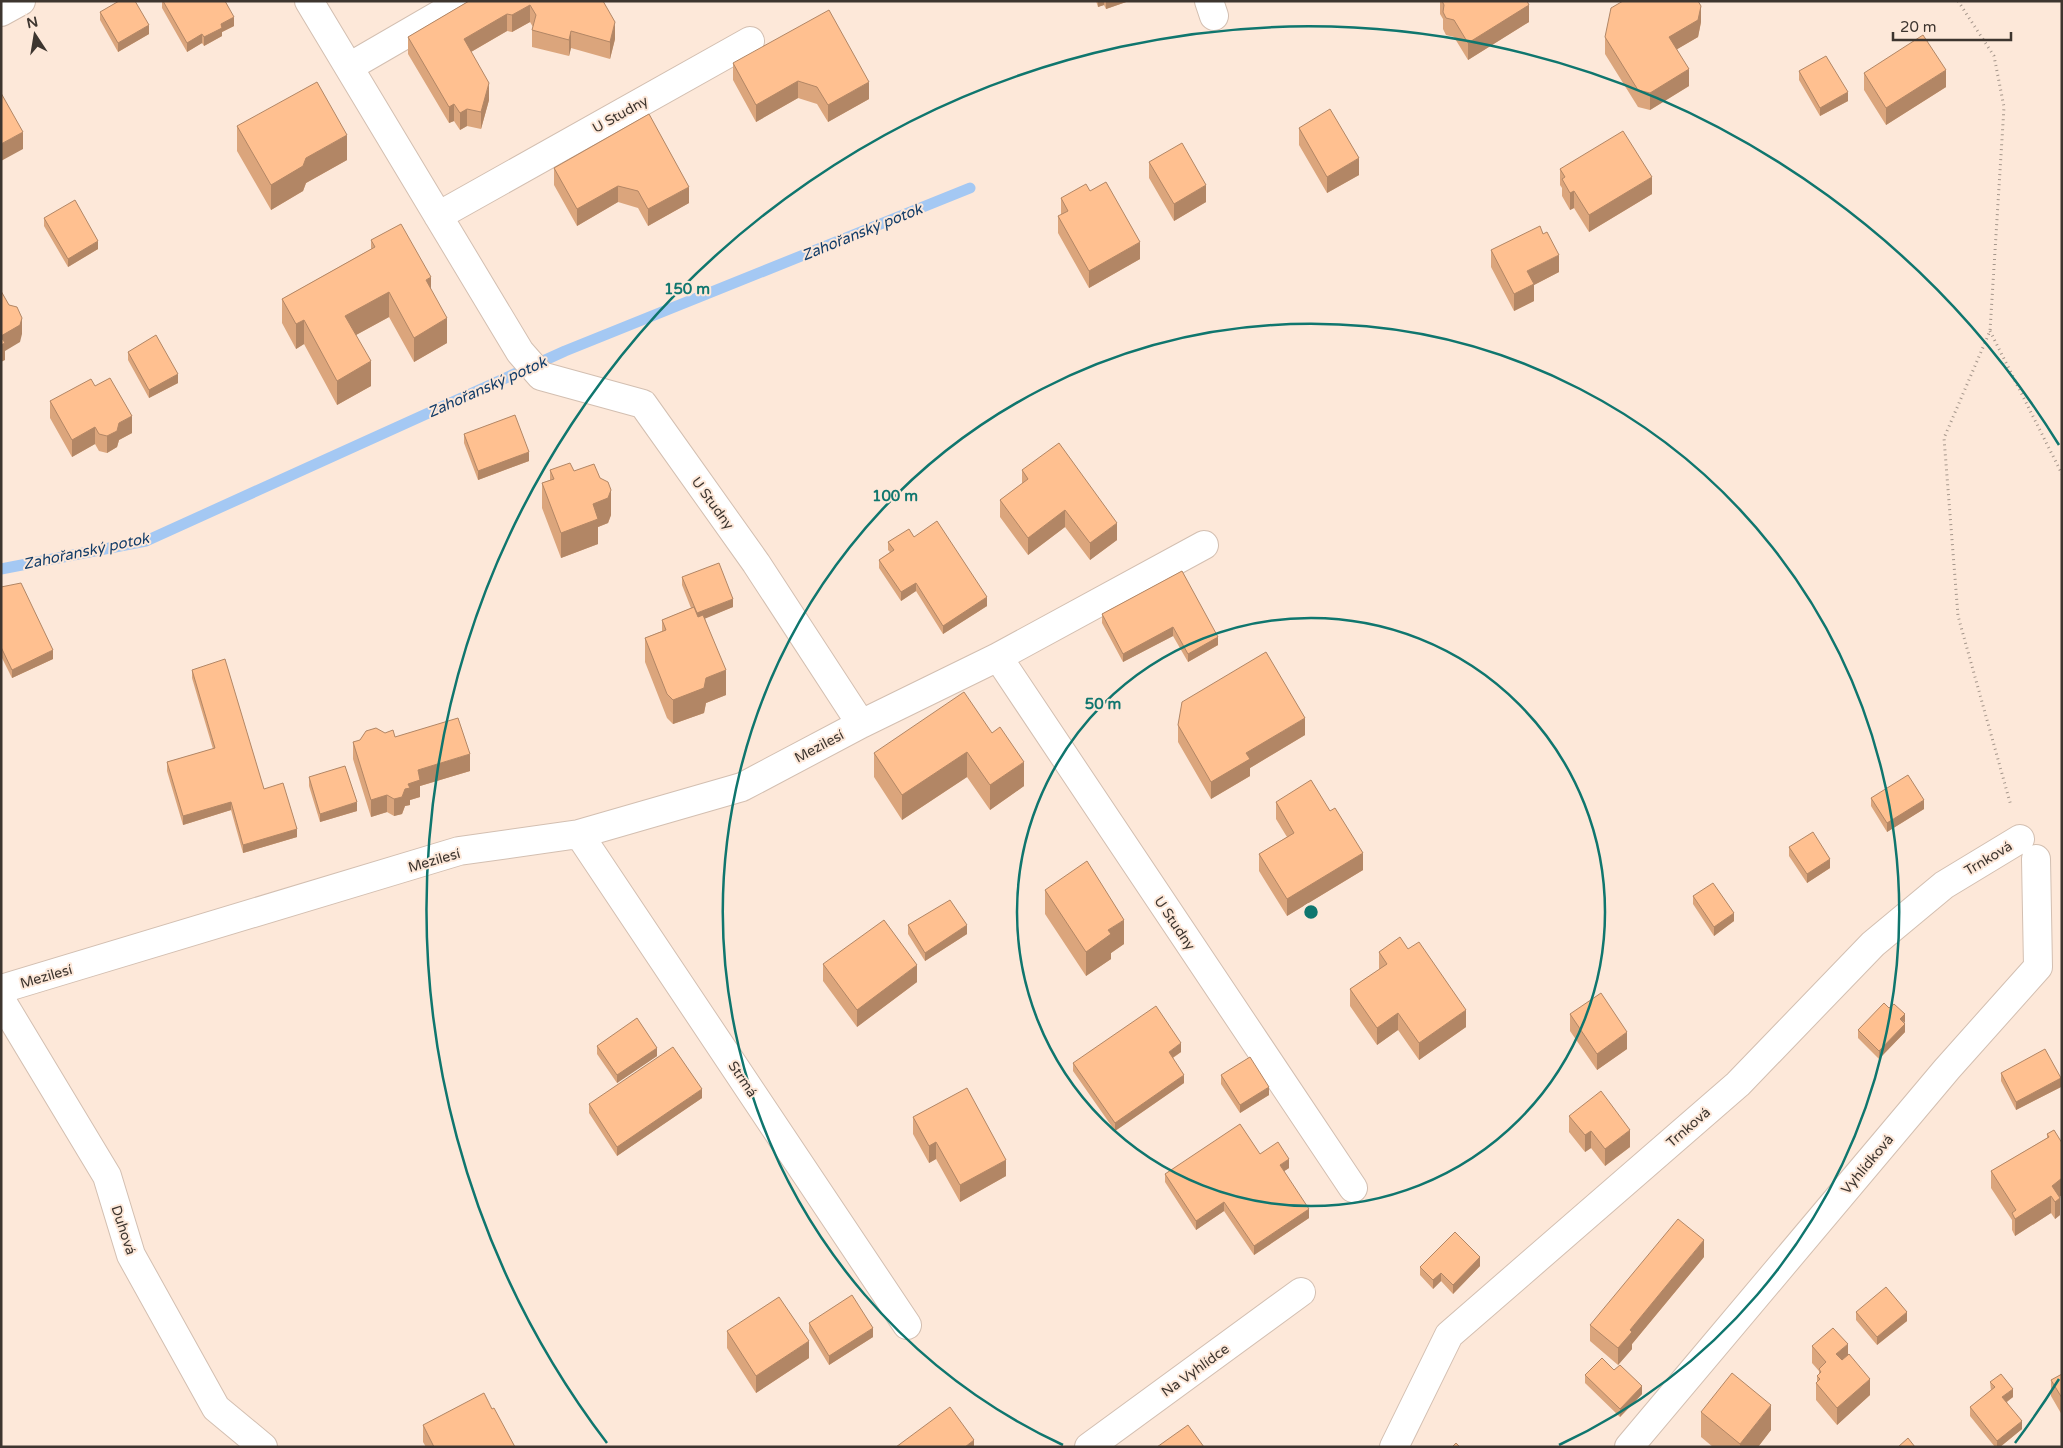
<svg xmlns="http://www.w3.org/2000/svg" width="2063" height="1448" font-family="'Varela Round',sans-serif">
<rect width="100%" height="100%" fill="#fde8d9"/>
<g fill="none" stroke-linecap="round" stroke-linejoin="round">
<!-- stream -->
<path stroke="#a4c8f3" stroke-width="11" d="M1 569 146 541 565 351 970 188"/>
<!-- street casing -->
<g stroke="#d3bfb1" stroke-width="30">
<path id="street" d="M309 1 520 352 541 376 643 404 756 563 861 724 998 657 1353 1188
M1209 1 1214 16
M1 12 21 1
M349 67 463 1
M438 216 750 41
M998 657 1204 545
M579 834 907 1325
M1 989 459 851 579 834 742 787 861 724
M1 1000 107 1176 131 1255 216 1408 263 1447
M1089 1447 1301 1292
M1394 1447 1449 1335 1738 1084 1873 944 1944 885 2020 839
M1629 1447 1947 1069 2038 967 2036 859"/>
</g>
<!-- path -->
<path stroke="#a5968b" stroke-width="3" stroke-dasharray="1 4" stroke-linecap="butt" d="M1958 1 1994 56 2004 107 1990 331 1944 438 1958 616 2011 806
M1990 331 2062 474"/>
<!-- street -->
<use href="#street" stroke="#fff" stroke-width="28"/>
</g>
<!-- wall -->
<path fill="#dba57c" d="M162 1H225L234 26 222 32V36L204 46 202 43 187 52 162 8Z
M469 1H603L615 39 610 59 571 48 569 56 532 47V30L533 27 530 22 512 32 507 31 471 52 489 100 481 129 467 126 460 130 454 121 449 123 408 54V37Z
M1096 1H1129L1106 9 1104 5 1098 7Z
M1440 1H1527L1529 22 1468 60 1454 37 1446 35 1443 29V19L1440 14Z
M100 12 149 34 118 52 100 20Z
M1701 22 1698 37 1677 49 1689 86 1650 110 1638 107 1605 54V37Z
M733 63 869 99 828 122 817 104 798 98 756 122 733 80Z
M1799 71 1848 101 1820 116 1799 80Z
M1864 73 1946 87 1886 125 1864 90Z
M237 126 347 160 306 183 303 191 271 210 237 151Z
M1299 128 1359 175 1327 193 1299 145Z
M1149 162 1206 202 1174 221 1149 178Z
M554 168 689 203 648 226 638 208 618 202 577 226 554 185Z
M1560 169 1652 194 1589 232 1574 208 1570 210 1562 196V188L1560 185Z
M1061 198 1140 259 1089 288 1058 233V216L1061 215Z
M44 218 98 249 68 267 44 226Z
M371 240 431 289 447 343 414 362 389 317 356 335 371 386 337 405 304 344 296 349 282 323V299L371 249Z
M1491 250 1559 272 1534 285V301L1514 311 1491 267Z
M128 352 178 383 149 398 128 360Z
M95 386 132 433 119 440 117 447 107 453 99 451 95 444 72 457 50 418V401Z
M464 434 529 461 478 480 464 443Z
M550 470 574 471 611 515 608 523 598 527V544L561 558 542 508V483L550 480Z
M1022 470 1117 540 1090 560 1065 527 1028 555 1000 517V500L1022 484Z
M914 537 987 606 943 634 916 591 901 601 879 568V560L890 552 888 550V542Z
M1182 571 1218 645 1188 662 1173 636 1123 662 1102 623V614Z
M682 577 733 607 705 618 726 695 706 703 704 713 673 724 667 718 645 662V638L662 631V620L691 608 682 585Z
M1 587 53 659 12 678 1 656Z
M192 670 264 789 297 837 243 853 231 810 183 825 167 771V762L213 749 192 678Z
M1178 725 1305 735 1250 768V776L1211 799 1178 742Z
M992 733 1024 786 990 810 967 777 902 820 874 777V753Z
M395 737 470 771 420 786V797L410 800V805L405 806 402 814 394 816 387 812 371 817 353 759V742Z
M309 777 357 811 320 822 309 786Z
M1871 798 1924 809 1887 832 1871 806Z
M1276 802 1330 811 1363 870 1287 916 1259 871V854L1287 837 1276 819Z
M1789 847 1830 868 1807 883 1789 856Z
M1045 890 1124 944 1111 953V959L1086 976 1045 914Z
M1693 896 1734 921 1714 936 1693 904Z
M908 925 967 934 925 961 908 934Z
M1408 949 1466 1027 1419 1060 1398 1030 1377 1045 1350 1006V989L1379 970V952Z
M823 964 917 982 857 1027 823 981Z
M1570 1014 1627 1049 1597 1070 1570 1031Z
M1905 1023V1032L1879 1059 1858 1038V1030Z
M597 1046 657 1056 617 1083 597 1054Z
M1181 1052 1173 1058 1184 1083 1115 1131 1073 1071V1063Z
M2001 1073 2061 1087 2016 1110 2001 1081Z
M1221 1075 1269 1095 1240 1113 1221 1084Z
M702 1098 617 1156 589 1113V1104Z
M1569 1116 1630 1147 1605 1166 1591 1148 1585 1152 1569 1132Z
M913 1117 1006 1176 960 1202 936 1159 929 1163 913 1134Z
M2054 1130 2062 1195 2059 1197 2060 1215 2055 1219 2051 1213 2015 1236 2012 1230V1220L1991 1188V1171L2047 1138V1134Z
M1260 1154 1289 1168 1284 1171 1309 1218 1254 1255 1224 1211 1196 1230 1165 1182V1174Z
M1704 1257 1632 1344V1349L1618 1365 1590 1341V1325Z
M1480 1266 1453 1294 1441 1281 1433 1289 1420 1275V1267Z
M1856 1312 1907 1321 1877 1345 1856 1320Z
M809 1323 873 1337 829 1365 809 1332Z
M727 1331 809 1358 756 1393 727 1348Z
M1812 1346 1848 1354 1870 1395 1837 1425 1816 1400V1383L1817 1382V1376L1819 1374V1371L1812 1363Z
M1614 1370 1642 1394 1620 1417 1585 1383V1375Z
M2062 1374V1415L2051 1396V1380Z
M1990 1382 2013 1397 2007 1402 2022 1429 2000 1447H1995L1970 1416V1407L1991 1391Z
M492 1409 515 1447H426L423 1442V1425Z
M1701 1412 1771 1430 1758 1447H1713L1701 1437Z"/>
<!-- shaded-wall -->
<path fill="#b28665" d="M1098 1H1104V5L1098 7Z
M1106 1H1129L1106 9Z
M530 5V22L512 32V15Z
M1529 5V22L1468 60V43Z
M1701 6V22L1698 37 1669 54V37Z
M507 14V31L464 56V39Z
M234 17V26L222 32V36L204 46V37L221 24Z
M615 22V39L610 59V42Z
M149 25V34L118 52V43Z
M571 31V48L569 56V40Z
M202 34V43L187 52V43Z
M1689 69V86L1650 110V93Z
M1946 70V87L1886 125V108Z
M798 81V98L756 122V105Z
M869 82V99L828 122V105Z
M489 83V100L481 129V112Z
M1848 92V101L1820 116V108Z
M454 104V121L449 123V107Z
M467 109V126L460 130V113Z
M23 132V149L1 161V144Z
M347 135V160L306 183 303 191 271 210V185L306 158Z
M1359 158V175L1327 193V177Z
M1652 177V194L1589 232V215Z
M1206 185V202L1174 221V204Z
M618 186V202L577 226V209Z
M689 187V203L648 226V209Z
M1574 191V208L1570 210V193Z
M98 241V249L68 267V259Z
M1140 242V259L1089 288V271Z
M1559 255V272L1534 285V301L1514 311V294L1527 271Z
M431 277V302L426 280Z
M389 292V317L345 341V316Z
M22 318V334L20 342 5 351V360L1 362V336Z
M447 318V343L414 362V338Z
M304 320V344L296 349V324Z
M371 361V386L337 405V381Z
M178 374V383L149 398V390Z
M132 416V433L119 440 117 447 107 453V436L119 423Z
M95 427V444L72 457V440Z
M529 452V461L478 480V471Z
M611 490V515L608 523 598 527V544L561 558V533L593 504Z
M1065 510V527L1028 555V538Z
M1117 523V540L1090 560V543Z
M916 583V591L901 601V592Z
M987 597V606L943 634V626Z
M733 599V607L697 622V613Z
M1173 627V636L1123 662V654Z
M1218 637V645L1188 662V654Z
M53 650V659L12 678V670Z
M726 670V695L706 703 704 713 673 724V700L706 678Z
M1305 718V735L1250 768V776L1211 799V782L1246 753Z
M967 752V777L902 820V795Z
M470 754V771L420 786V797L410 800V805L405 806 402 814 394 816V799L408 784 418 770Z
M1024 762V786L990 810V785Z
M387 795V812L371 817V800Z
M1924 800V809L1887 832V823Z
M231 802V810L183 825V816Z
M357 802V811L320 822V814Z
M297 829V837L243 853V845Z
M1363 853V870L1287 916V899Z
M1830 859V868L1807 883V874Z
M1734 913V921L1714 936V927Z
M1124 920V944L1111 953V959L1086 976V952L1108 930Z
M967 925V934L925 961V953Z
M917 965V982L857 1027V1010Z
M1466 1010V1027L1419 1060V1043Z
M1398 1013V1030L1377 1045V1028Z
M1905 1014V1023L1900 1019Z
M1905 1024V1032L1879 1059V1051Z
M1627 1032V1049L1597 1070V1054Z
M1181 1043V1052L1169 1060V1052Z
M657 1048V1056L617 1083V1075Z
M1184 1075V1083L1115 1131V1123Z
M2061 1078V1087L2016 1110V1102Z
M1269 1087V1095L1240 1113V1105Z
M702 1089V1098L617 1156V1147Z
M1630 1130V1147L1605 1166V1149Z
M1591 1131V1148L1585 1152V1135Z
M936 1142V1159L929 1163V1146Z
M1289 1159V1168L1280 1174V1165Z
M1006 1160V1176L960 1202V1185Z
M2062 1178V1195L2054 1201 2052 1186Z
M2051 1196V1213L2015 1236V1219Z
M2060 1198V1215L2055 1219V1202Z
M1224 1202V1211L1196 1230V1221Z
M1309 1209V1218L1254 1255V1246Z
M1704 1240V1257L1632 1344V1349L1618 1365V1348L1630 1330Z
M1480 1257V1266L1453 1294V1285Z
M1441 1273V1281L1433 1289V1280Z
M1907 1312V1321L1877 1345V1337Z
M873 1328V1337L829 1365V1356Z
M809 1341V1358L756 1393V1376Z
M1848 1344V1361L1836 1371V1354Z
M1870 1379V1395L1837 1425V1408Z
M1642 1386V1394L1620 1417V1409Z
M2013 1389V1397L2002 1405V1397Z
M1771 1405V1430L1758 1447H1740V1444Z
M2022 1421V1429L2000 1447H1997V1441Z
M974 1440V1447H965Z"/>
<!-- building -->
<path fill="#ffc090" stroke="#b28665" d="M119 1H135L149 25 118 43 100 12Z
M163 1H225L234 17 221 24 222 28 204 37 202 34 187 43Z
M469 1H603L615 22 610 42 571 31 569 40 532 30 536 15 530 5 512 15 507 14 464 39 489 83 481 112 467 109 460 113 454 104 449 107 408 37Z
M1442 1H1527L1529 5 1468 43 1454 20 1446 18 1443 12 1444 5Z
M1623 1H1698L1701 6 1698 20 1669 37 1689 69 1650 93 1638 90 1605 37 1611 8Z
M829 10 869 82 828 105 817 87 798 81 756 105 733 63Z
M1923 35 1946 70 1886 108 1864 73Z
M1826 56 1848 92 1820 108 1799 71Z
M317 82 347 135 306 158 303 166 271 185 237 126Z
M1 93 23 132 1 144Z
M1330 109 1359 158 1327 177 1299 128Z
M649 114 689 187 648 209 638 191 618 186 577 209 554 168Z
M1623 131 1652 177 1589 215 1574 191 1570 193 1562 179 1565 177 1560 169Z
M1182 143 1206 185 1174 204 1149 162Z
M1106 182 1140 242 1089 271 1058 216 1068 211 1061 198 1086 184 1090 191Z
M75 200 98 241 68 259 44 218Z
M401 224 431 277 426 280 447 318 414 338 389 292 345 316 371 361 337 381 304 320 296 324 282 299 375 247 371 240Z
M1540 226 1543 234 1547 232 1559 255 1527 271 1534 284 1514 294 1491 250Z
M1 291 9 305 17 307 22 318 20 325 1 336Z
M156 335 178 374 149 390 128 352Z
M1 337 5 343 1 345Z
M110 378 132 416 119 423 117 431 107 436 99 434 95 427 72 440 50 401 91 379 95 386Z
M515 415 529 452 478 471 464 434Z
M1059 443 1117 523 1090 543 1065 510 1028 538 1000 500 1028 479 1022 470Z
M570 463 574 471 594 464 600 478 608 482 611 490 608 498 593 504 598 519 561 533 542 483 554 479 550 470Z
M937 521 987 597 943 626 916 583 901 592 879 560 894 550 888 542 909 529 914 537Z
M719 563 733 599 697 613 682 577Z
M1182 571 1218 637 1188 654 1173 627 1123 654 1102 614Z
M21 583 53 650 12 670 1 647V587Z
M694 607 698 617 703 615 726 670 706 678 704 688 673 700 667 694 645 638 666 630 662 620Z
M1266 652 1305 718 1246 753 1250 759 1211 782 1178 725 1182 702Z
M225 659 264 789 283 783 297 829 243 845 231 802 183 816 167 762 215 748 192 670Z
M964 692 992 733 1000 727 1024 762 990 785 967 752 902 795 874 753Z
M458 718 470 754 418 770 420 780 408 784 410 788 405 789 402 797 394 799 387 795 371 800 353 742 360 740 366 731 376 728 385 733 393 730 395 737Z
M345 766 357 802 320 814 309 777Z
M1908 775 1924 800 1887 823 1871 798Z
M1311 780 1330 811 1335 808 1363 853 1287 899 1259 854 1294 833 1276 802Z
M1813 832 1830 859 1807 874 1789 847Z
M1087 861 1124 920 1108 930 1111 934 1086 952 1045 890Z
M1713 883 1734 913 1714 927 1693 896Z
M950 900 967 925 925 953 908 925Z
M884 920 917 965 857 1010 823 964Z
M1400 937 1408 949 1419 942 1466 1010 1419 1043 1398 1013 1377 1028 1350 989 1387 964 1379 952Z
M1601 993 1627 1032 1597 1054 1570 1014Z
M1884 1003 1889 1008 1894 1004 1905 1014 1900 1019 1905 1024 1879 1051 1858 1030Z
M1156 1006 1181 1043 1169 1052 1184 1075 1115 1123 1073 1063Z
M637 1018 657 1048 617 1075 597 1046Z
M673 1047 702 1089 617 1147 589 1104Z
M2045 1049 2061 1078 2016 1102 2001 1073Z
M1250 1057 1269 1087 1240 1105 1221 1075Z
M967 1088 1006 1160 960 1185 936 1142 929 1146 913 1117Z
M1601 1091 1630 1130 1605 1149 1591 1131 1585 1135 1569 1116Z
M1240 1124 1260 1154 1278 1142 1289 1159 1280 1165 1309 1209 1254 1246 1224 1202 1196 1221 1165 1174Z
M2054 1130 2062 1143V1178L2052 1186 2060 1198 2055 1202 2051 1196 2015 1219 2012 1213 2016 1210 1991 1171 2049 1137 2047 1134Z
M1678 1219 1704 1240 1630 1330 1632 1332 1618 1348 1590 1325Z
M1455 1232 1480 1257 1453 1285 1441 1273 1433 1280 1420 1267Z
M1886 1287 1907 1312 1877 1337 1856 1312Z
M852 1295 873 1328 829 1356 809 1323Z
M779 1297 809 1341 756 1376 727 1331Z
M1833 1328 1848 1344 1836 1354 1842 1360 1849 1354 1870 1379 1837 1408 1816 1383 1820 1379 1817 1376 1821 1372 1819 1369 1826 1362 1812 1346Z
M1602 1358 1614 1370 1620 1365 1642 1386 1620 1409 1585 1375Z
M1732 1373 1771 1405 1740 1444 1701 1412Z
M2001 1374 2013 1389 2002 1397 2022 1421 1997 1441 1970 1407 1995 1387 1990 1382Z
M2062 1374V1398L2051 1380Z
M484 1393 492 1409 494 1408 515 1447H434L423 1425Z
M950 1407 974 1440 965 1447H896Z
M1188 1425 1204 1447H1157Z
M1908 1438 1915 1447H1898Z
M1456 1443 1460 1447H1452Z"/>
<!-- distance rings -->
<g fill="none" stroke="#0f766e" stroke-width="2.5">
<circle cx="1311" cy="912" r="294"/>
<path d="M1063 1445A588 588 0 1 1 1559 1445"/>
<path d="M2059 1379A882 882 0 0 1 2015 1443M607 1443A882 882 0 1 1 2059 445"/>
</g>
<g text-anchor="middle" stroke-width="4" stroke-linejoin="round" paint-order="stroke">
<!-- street labels -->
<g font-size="14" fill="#3d352f" stroke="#fde8d9">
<text transform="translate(620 114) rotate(-29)" y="5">U Studny</text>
<text transform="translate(713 503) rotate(54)" y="5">U Studny</text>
<text transform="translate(819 746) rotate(-28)" y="5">Mezilesí</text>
<text transform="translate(1988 858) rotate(-31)" y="5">Trnková</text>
<text transform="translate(434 860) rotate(-16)" y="5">Mezilesí</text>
<text transform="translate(1175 923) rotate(56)" y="5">U Studny</text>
<text transform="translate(46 976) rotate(-16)" y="5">Mezilesí</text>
<text transform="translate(743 1079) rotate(56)" y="5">Strmá</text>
<text transform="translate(1688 1127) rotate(-41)" y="5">Trnková</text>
<text transform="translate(1867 1164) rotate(-50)" y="5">Vyhlídková</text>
<text transform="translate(124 1230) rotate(72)" y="5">Duhová</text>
<text transform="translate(1195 1370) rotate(-36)" y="5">Na Vyhlídce</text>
</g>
<!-- water labels -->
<g font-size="15" font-style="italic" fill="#123c68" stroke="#fde8d9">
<text transform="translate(862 232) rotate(-22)" y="5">Zahořanský potok</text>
<text transform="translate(487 387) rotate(-24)" y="5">Zahořanský potok</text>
<text transform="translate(86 551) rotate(-12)" y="5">Zahořanský potok</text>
</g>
</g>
<circle cx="1311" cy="912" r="8" fill="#0f766e" stroke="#fde8d9" stroke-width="2.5"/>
<g font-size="15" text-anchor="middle" font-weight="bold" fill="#0f766e" stroke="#fde8d9" stroke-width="4" stroke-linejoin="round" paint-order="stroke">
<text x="687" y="294">150 m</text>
<text x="895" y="501">100 m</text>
<text x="1103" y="709">50 m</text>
</g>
<!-- border -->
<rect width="2063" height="1448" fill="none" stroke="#3d352f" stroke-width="5"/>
<!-- north arrow -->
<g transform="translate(35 35) rotate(348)" stroke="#fde8d9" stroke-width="4" paint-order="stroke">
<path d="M0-4L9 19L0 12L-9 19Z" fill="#3d352f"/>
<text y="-8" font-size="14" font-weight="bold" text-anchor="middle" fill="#3d352f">N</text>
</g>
<!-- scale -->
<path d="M1893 32v8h118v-8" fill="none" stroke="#3d352f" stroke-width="2.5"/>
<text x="1900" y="32" font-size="15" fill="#3d352f" stroke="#fde8d9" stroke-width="4" paint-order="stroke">20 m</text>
</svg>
